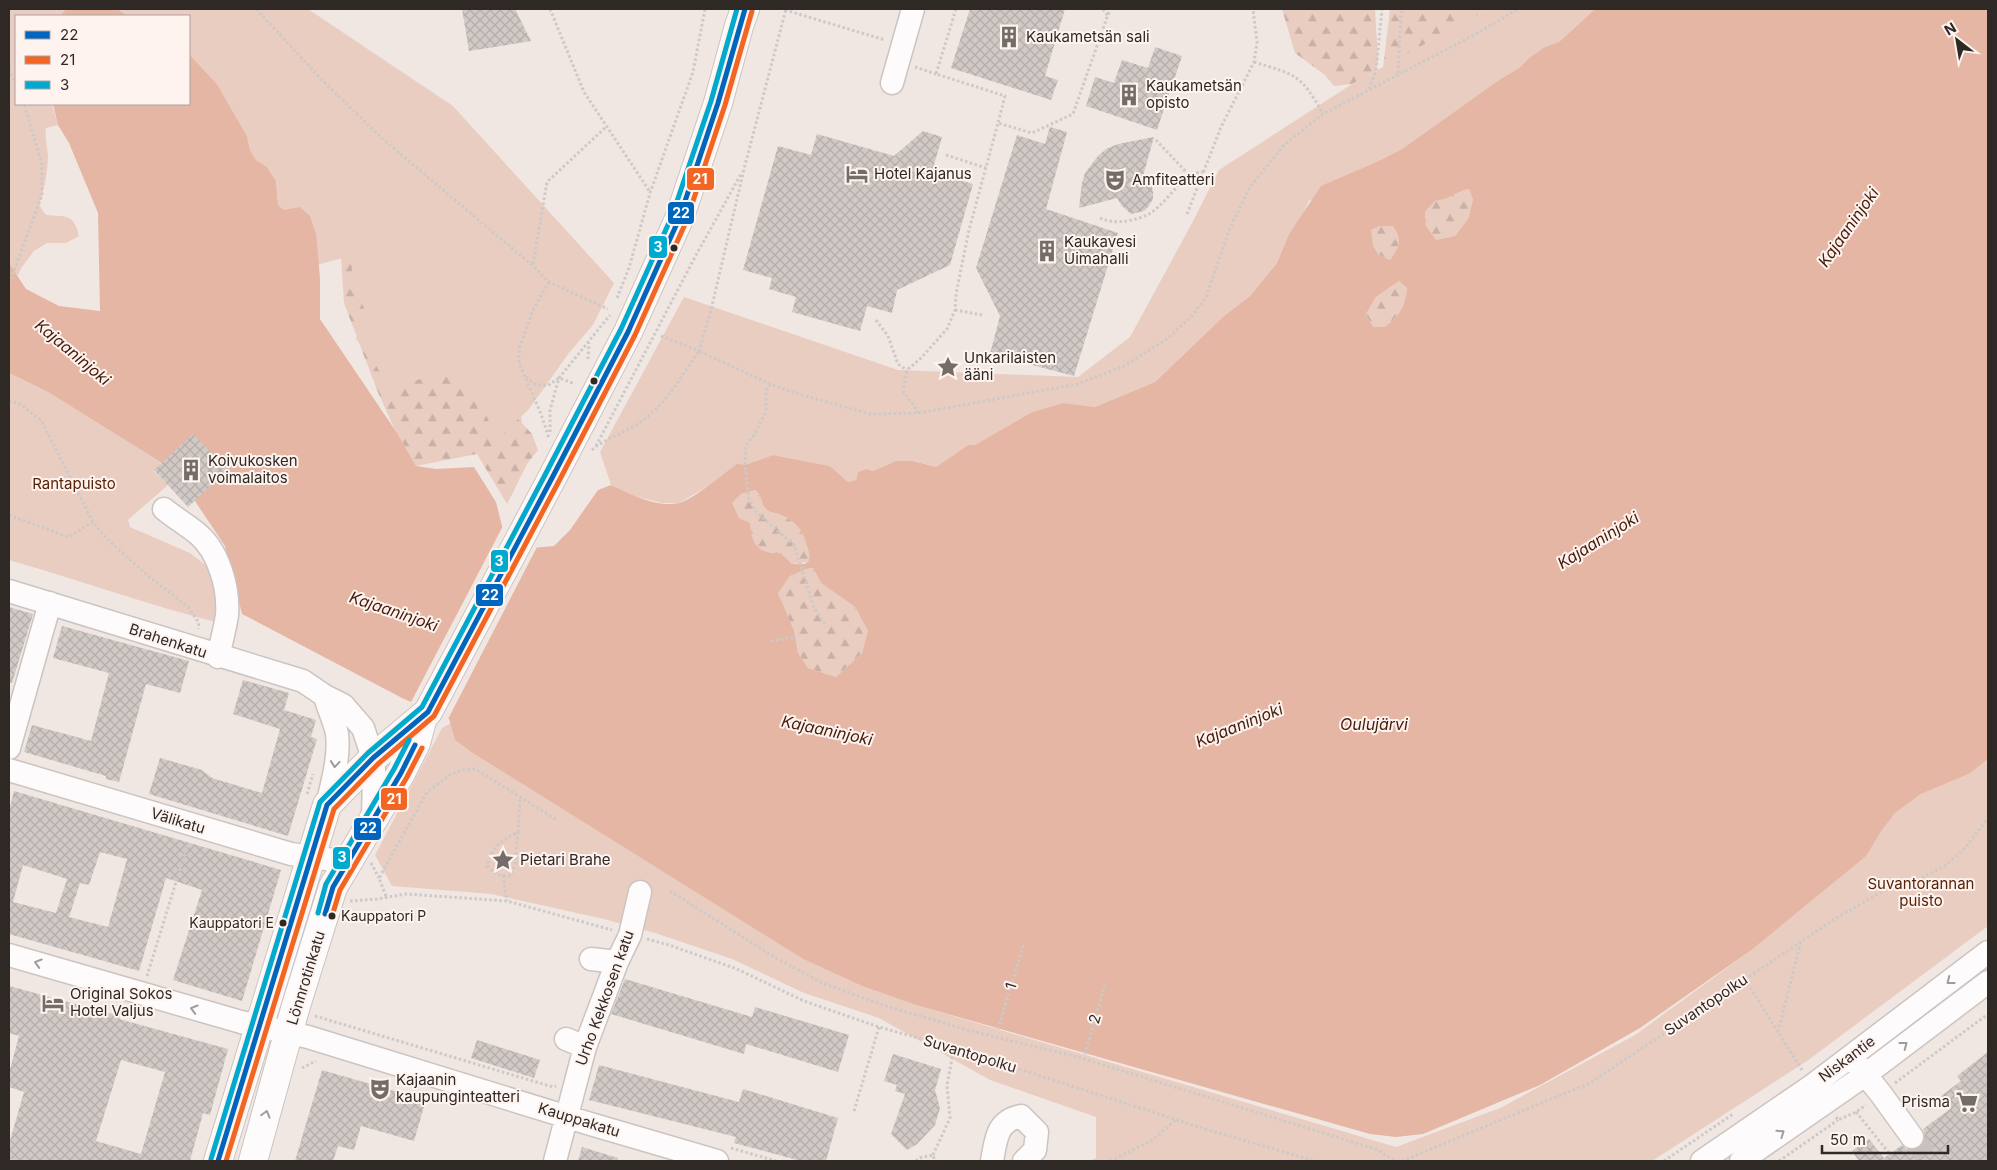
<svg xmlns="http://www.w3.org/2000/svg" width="1997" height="1170" font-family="Inter,sans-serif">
<defs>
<pattern id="forest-firs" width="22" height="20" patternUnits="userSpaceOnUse" patternTransform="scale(1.25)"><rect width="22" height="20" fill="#eacdc1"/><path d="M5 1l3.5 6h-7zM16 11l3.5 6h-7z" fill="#c9b0a6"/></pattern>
<pattern id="building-cross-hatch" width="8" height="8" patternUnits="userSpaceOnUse" patternTransform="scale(1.25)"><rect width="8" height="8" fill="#d1c9c6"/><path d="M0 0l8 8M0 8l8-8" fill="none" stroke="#b4adaa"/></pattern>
</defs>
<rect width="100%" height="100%" fill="#f0e7e3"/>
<!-- forest -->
<path fill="url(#forest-firs)" d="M1282 9H1375L1378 60 1376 71 1352 84 1334 86 1325 75 1295 53Z
M1390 9H1489L1383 68Z
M1469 189 1473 200 1468 219 1455 236 1436 240 1426 227 1425 212 1435 201C1448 200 1457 191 1469 189Z
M338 211 519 401 522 423 532 434 538 450 527 464 507 504 477 454 416 466 394 428 377 390 344 303Z
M1380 226H1393C1402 242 1400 246 1390 260L1379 255 1373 246 1370 230Z
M1399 281 1407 288C1405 307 1400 315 1385 327L1373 328 1366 314 1376 297Z
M755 490C763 495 760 504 767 510 771 513 777 513 781 515 795 521 802 529 806 543 808 550 811 555 808 562L792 564 781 553C758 554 752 545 750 524L739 518 731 503 741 494Z
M809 568H813L821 583 855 607 868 631 862 653 836 677 808 668 798 653 778 592 790 576Z"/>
<!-- park -->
<path fill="#eacdc1" d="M9 9H66L60 16H16V104H52L58 125 46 128C45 139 47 146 48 156 48 171 44 191 39 205L46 215C66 217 74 213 79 236L66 243H47L34 251 22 267 18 275 14 272 9 263Z
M117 9H308L453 106 614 283 593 325 569 353 529 409 497 440C490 425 484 407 475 394 454 364 416 377 391 392L373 360 356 339 366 312 351 281 353 255 317 265 284 210 278 205 276 181 267 167 256 160 250 150 247 136 217 84 189 54V16H128Z
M1489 9H1595L1559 42 1545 47 1530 57 1519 68 1499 80 1402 149 1309 201 1302 216 1289 234 1277 263 1250 296 1224 316 1155 382 1095 407 1063 403 1032 412 975 445H968L936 467 914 461H896L873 471 866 469 858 472 856 480 848 482 830 466 773 455 745 465 679 503H662L634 496 611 485 600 452 684 297 898 370 1078 377 1130 337 1191 225 1219 170 1352 84Z
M9 373 48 392 162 463 154 471 168 485 128 520 130 527 190 553 212 570 220 623C148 605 79 580 9 560Z
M451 723 455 740 471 752 803 959 862 986 916 1005 1396 1147 1500 1108 1635 1035 1750 951 1880 833 1895 813 1921 794 1969 774 1988 759V926L1807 1061 1652 1161H1089L1096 1158V1117L990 1080 879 1018 804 993 732 959 655 933 604 919 491 894 392 886 375 855 442 728Z"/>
<!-- water -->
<path fill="#e5b6a3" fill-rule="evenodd" d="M66 9H117L128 16H60Z
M1595 9H1988V759L1969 774 1921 794 1895 813 1880 833 1866 856 1750 951 1640 1028 1540 1085 1423 1134 1396 1137 1370 1134 916 1005 862 986 803 959 471 752 455 740 449 719 402 698 242 614 225 546 195 501 162 463 48 392 9 373V263L26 289 59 306 100 311 98 213 69 143 58 125 53 104H189V54L217 84 247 136 250 150 256 160 267 167 276 181 278 205 284 210 300 207 310 216 316 234 320 278V319L397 433 416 466 436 469 474 467 496 502 504 534 521 549 554 546 570 530 598 490 611 485C630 494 657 508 679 503 694 499 723 474 737 464L745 465 773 455 830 466 848 482 856 480 858 472 866 469 873 471 896 461H913L936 467 968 445H975L1032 412 1063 403 1095 407 1155 382 1224 316 1250 296 1277 263 1289 234 1321 186 1379 161 1402 149 1499 80 1519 68 1530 57 1545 47 1559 42ZM1469 189 1473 200 1468 219 1455 236 1436 240 1426 226 1425 212 1435 201C1448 200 1456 192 1469 189ZM1380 226H1393C1402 241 1400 246 1390 260L1379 255 1373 246 1371 230ZM1399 281 1407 288C1405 307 1400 315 1385 327H1373L1366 314 1376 297ZM755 490C763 495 760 504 767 510 771 513 777 513 781 515 795 521 802 529 806 543 808 550 811 555 808 562L804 564H792L781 553C758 554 752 545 750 523L739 518 732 503 741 494ZM809 568H813L821 583 855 607 868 631 862 653 836 677 808 668 798 653 794 631 778 593 790 576Z"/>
<!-- pier -->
<path fill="#f0e7e3" d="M504 524 506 532 522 546 538 545 447 721 410 704Z"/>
<!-- building -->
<path fill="url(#building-cross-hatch)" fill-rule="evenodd" d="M462 9H515L531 41 469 51Z
M970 9H1065L1045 76 1058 80 1051 100 951 68Z
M1155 47 1182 56 1157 130 1086 106 1095 77 1114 83 1122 60 1148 68Z
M1050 127 1067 132 1046 209 1118 233 1074 376 990 354 1000 316 976 268 1017 135 1045 144Z
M923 131 942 137 932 172 973 184 950 265 897 290 892 313 867 306 860 331 792 312 796 297 769 289 772 278 743 270 778 146 811 155 817 134 894 156Z
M1154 137 1143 176 1151 183 1153 192V199L1148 207 1144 211 1131 214 1122 206 1117 198 1079 208 1082 183 1085 173 1098 156 1106 149 1118 144Z
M193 434 228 470 188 507 154 470Z
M9 607 33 614 12 683H9Z
M62 626 189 661 180 693 146 684 119 782 106 779V776L24 752 32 725 91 741 109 673 53 658Z
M243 680 289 693 284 710 316 720 311 737 317 739 288 836 149 794 160 758 202 770 212 778 262 793 280 729 233 714Z
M14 791 281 870 242 1001 173 980 202 890 166 878 139 971 9 934V811ZM100 852 127 859 108 927 69 917 80 883 89 885ZM23 865 67 879 56 913 13 902Z
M625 979 752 1017 755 1007 849 1035 838 1072 746 1044 744 1054 611 1014Z
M9 986 120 1016 119 1019 228 1049 210 1115 203 1113 190 1161H17L9 1159V1144L24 1092 9 1087V1073L19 1036 9 1033ZM121 1060 165 1072 141 1154 96 1141Z
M477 1040 540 1060 534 1078 471 1058Z
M1988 1052V1161H1859L1852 1151 1869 1139 1884 1158 1902 1145 1906 1149 1913 1150 1920 1147 1924 1142 1925 1136 1923 1129 1950 1109 1941 1096 1961 1081 1957 1076Z
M893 1054 941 1069 935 1090 940 1108 935 1125 917 1144 907 1150 891 1134 905 1094 895 1091 897 1085 884 1081Z
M599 1065 739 1102 743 1089 838 1118 826 1161H801L734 1143 736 1137 589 1100Z
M322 1070 426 1100 414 1141 361 1126 354 1150 338 1146 333 1161H295Z
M582 1147 618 1158V1161H578Z"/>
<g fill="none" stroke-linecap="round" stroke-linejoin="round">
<!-- minor-tunnel -->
<path stroke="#c9c1bd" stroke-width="22" stroke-dasharray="22 11" stroke-linecap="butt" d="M1912 1137 1931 1161"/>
<!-- minor casing -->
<g stroke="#ccc4c1" stroke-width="25">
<path id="minor" d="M892 83 913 9
M164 509C175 518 187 525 198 534 219 552 229 588 227 615 225 629 221 643 218 657
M9 591 303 681 325 696 343 705 363 728 373 758 374 770 373 820
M325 696C328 709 335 722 337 734 340 756 332 784 327 805
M9 748 50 603
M9 770 291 854 333 860 350 857
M9 955 241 1022 308 1037 587 1123 717 1161
M591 959 617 962
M566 1039 585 1047
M1856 1063 1881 1094 1912 1137
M555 1161 585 1047 617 962 630 935 640 892
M992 1161C996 1140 996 1121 1021 1116L1037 1132 1035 1150 1024 1161
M1702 1161 1813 1085 1988 952
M1741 1161 1865 1075 1988 982"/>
</g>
<!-- major casing -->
<g stroke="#ccc4c1" stroke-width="30">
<path id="major" d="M218 1161 327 805 373 758 428 712 552 478 628 332 679 219 718 103 739 26 745 9
M253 1161 295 1009 333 887 401 773 416 743 423 717"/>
</g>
<!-- path -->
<path stroke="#ccc9c8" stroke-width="3" stroke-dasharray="2.5 2.5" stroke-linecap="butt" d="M256 9 323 81 385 141 532 265 549 282 608 309
M550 9 584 92 650 192
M956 9 936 74 1005 96 998 123
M1103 9 1108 16
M785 10 885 40
M1254 62C1296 75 1301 74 1323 114
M915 67 936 74
M9 69 16 86
M1398 73 1401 14 1403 9
M1369 89 1376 71 1382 9
M1156 140 1188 174 1203 172
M946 155 986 168
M1187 214 1221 127 1254 62 1257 42 1253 9
M1100 218C1114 225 1135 221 1149 214 1160 208 1179 184 1188 174
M533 264 547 182 606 127
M549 282 533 310 519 349V363L541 414 549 438
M9 284 42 195V164L24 104
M617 298 629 268 650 193 693 72 705 9
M955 310 982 315
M876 320 888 336 898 364 907 370
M661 336 699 351 711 310 744 169 786 9
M588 359 589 343
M526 377 535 384 547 386 559 378 575 384
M770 384 766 391V412L755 433 746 446 745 465 749 499 756 512 794 545 814 608 827 627
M9 400 21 405 41 420 93 522 106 538 146 574 188 607 199 623 198 629
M919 413 903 391 907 370 921 358 947 329 955 310 956 294 969 230 998 123 1032 133 1073 114 1110 9
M550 432V410L559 378 610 315
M596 446 695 257 741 174
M592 450C604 439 622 434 636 425 666 406 679 379 699 351L770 384 795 393 870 414 919 413 1078 384 1124 366 1167 339 1192 316 1206 297 1230 228 1250 187 1284 145 1323 114 1476 34 1518 9
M9 515 68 537 93 522
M771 641 795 637
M307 794 313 774
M518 832 515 864 511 876 497 875 487 866C493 845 500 842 518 832L520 798
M371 863 379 878
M503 875 507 901
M670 891 776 958 822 983 883 1005 967 1030 1081 1058 1378 1150 1394 1161
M386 896 379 878 427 792 451 774 463 770 475 769 557 820
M350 901 377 899 406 894 507 901 612 930
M647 939 669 945 737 969 804 1001 879 1027 954 1048 1205 1129 1315 1161
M147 976 188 843
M1745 979 1802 1070
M315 1016 553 1087 556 1086
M998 1029 1024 943
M1778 1032 1801 941
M1085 1054 1105 984
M302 1068 316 1061
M1895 1083 1988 1014
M854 1111 879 1027
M1856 1112 1889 1153
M1836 1117 1838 1120 1856 1112 1866 1105
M731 1148 776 1161
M933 1155 950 1118 947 1085 954 1048
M916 1161 919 1158 933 1155 935 1161
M1110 1161 1151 1141 1177 1119
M1402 1161 1590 1083 1838 917 1883 891 1918 880 1946 865 1966 847 1988 818
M1664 1161 1733 1114
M1779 1161 1838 1120"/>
<!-- minor -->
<use href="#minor" stroke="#fdfbfb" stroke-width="22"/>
<!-- major -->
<use href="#major" stroke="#fdfbfb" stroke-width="28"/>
<!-- bus-1 casing -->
<g stroke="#fef3ef" stroke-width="9">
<path id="bus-1" d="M325 914 333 887 401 773 415 745
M218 1161 327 805 373 758 428 712 552 478 628 332 679 219 718 103 745 9"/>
</g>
<!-- bus-2 casing -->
<g stroke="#fef3ef" stroke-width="9">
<path id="bus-2" d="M332 916 340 890 407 777 422 748
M226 1161 334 809 378 764 434 716 559 481 635 335 686 222 725 105 752 11"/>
</g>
<!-- bus-3 casing -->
<g stroke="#fef3ef" stroke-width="9">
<path id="bus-3" d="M318 913 326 884 394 769 409 740
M211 1159 320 802 368 753 422 707 545 475 621 329 672 216 711 101 737 9"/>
</g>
<!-- bus-1 -->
<use href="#bus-1" stroke="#0065bd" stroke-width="5"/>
<!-- bus-2 -->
<use href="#bus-2" stroke="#f26522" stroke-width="5"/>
<!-- bus-3 -->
<use href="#bus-3" stroke="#00a9ce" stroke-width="5"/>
</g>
<!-- one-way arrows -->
<defs><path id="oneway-chevron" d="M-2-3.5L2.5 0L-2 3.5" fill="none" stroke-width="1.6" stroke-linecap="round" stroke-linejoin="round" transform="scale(1.25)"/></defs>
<g stroke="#a09c9b">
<use href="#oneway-chevron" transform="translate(335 764) rotate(95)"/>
<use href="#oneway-chevron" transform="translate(38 963) rotate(-164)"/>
<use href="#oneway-chevron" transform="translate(1950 981) rotate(142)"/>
<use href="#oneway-chevron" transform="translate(194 1009) rotate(-164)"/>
<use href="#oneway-chevron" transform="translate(1904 1045) rotate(-37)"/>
<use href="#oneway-chevron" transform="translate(266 1114) rotate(-74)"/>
<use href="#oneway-chevron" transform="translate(1781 1133) rotate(-35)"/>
</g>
<!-- icons -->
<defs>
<g id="building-bare" transform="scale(1.725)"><path d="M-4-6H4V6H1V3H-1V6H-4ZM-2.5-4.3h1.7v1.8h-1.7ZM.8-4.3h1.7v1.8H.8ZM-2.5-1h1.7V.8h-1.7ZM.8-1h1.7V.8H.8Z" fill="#736c68" stroke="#fef3ef" stroke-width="2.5" paint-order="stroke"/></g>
<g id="hotel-bare" transform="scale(1.725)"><path d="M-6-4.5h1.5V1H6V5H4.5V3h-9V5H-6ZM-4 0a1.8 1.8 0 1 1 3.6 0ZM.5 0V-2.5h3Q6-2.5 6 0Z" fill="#736c68" stroke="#fef3ef" stroke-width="2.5" paint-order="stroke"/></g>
<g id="theatre-bare" transform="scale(1.725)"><path d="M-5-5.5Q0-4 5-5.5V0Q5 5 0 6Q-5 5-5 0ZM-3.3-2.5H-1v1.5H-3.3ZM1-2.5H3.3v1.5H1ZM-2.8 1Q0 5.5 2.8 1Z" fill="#736c68" stroke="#fef3ef" stroke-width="2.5" paint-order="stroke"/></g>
<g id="sight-bare" transform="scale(1.725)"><path d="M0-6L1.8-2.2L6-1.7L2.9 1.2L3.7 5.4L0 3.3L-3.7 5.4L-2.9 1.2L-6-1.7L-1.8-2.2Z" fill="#736c68" stroke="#fef3ef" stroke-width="2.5" paint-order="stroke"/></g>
<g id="supermarket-bare" transform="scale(1.725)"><path d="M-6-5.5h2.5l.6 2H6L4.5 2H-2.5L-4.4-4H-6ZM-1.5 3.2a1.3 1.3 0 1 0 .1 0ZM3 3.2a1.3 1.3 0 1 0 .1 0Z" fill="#736c68" stroke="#fef3ef" stroke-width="2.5" paint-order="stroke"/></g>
</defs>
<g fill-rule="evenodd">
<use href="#building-bare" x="1009" y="37"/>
<use href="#building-bare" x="1129" y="95"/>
<use href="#hotel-bare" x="857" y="174"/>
<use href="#theatre-bare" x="1115" y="180"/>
<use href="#building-bare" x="1047" y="251"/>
<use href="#sight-bare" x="948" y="367"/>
<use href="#building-bare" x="191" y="470"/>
<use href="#sight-bare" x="503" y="860"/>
<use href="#hotel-bare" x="53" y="1003"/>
<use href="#theatre-bare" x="380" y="1089"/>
<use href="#supermarket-bare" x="1967" y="1102"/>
</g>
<!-- markers -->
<g fill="#2f2926" stroke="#fef3ef" stroke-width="2">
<circle cx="674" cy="248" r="4.5"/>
<circle cx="594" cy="381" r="4.5"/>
<circle cx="332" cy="916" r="4.5"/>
<circle cx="283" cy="923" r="4.5"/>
</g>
<g text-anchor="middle" stroke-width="4" stroke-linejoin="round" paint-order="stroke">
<!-- bus labels -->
<g font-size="14" fill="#2f2926" stroke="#fef3ef" text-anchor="start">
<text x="341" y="921">Kauppatori P</text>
<text x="274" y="928" text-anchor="end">Kauppatori E</text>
</g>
<!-- poi labels -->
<g font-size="15" fill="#2f2926" stroke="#fef3ef" text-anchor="start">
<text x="1026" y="42">Kaukametsän sali</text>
<text x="1146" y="91">Kaukametsän<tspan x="1146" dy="17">opisto</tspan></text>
<text x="874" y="179">Hotel Kajanus</text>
<text x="1132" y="185">Amfiteatteri</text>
<text x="1064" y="247">Kaukavesi<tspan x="1064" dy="17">Uimahalli</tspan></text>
<text x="964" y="363">Unkarilaisten<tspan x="964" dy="17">ääni</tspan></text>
<text x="208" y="466">Koivukosken<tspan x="208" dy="17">voimalaitos</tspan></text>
<text x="520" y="865">Pietari Brahe</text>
<text x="70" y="999">Original Sokos<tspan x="70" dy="17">Hotel Valjus</tspan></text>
<text x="396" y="1085">Kajaanin<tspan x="396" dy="17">kaupunginteatteri</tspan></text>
<text x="1950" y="1107" text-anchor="end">Prisma</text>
</g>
<!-- park labels -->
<g font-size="15" fill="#5a2207" stroke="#fef3ef">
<text x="74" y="489">Rantapuisto</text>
<text x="1921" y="889">Suvantorannan<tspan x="1921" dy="17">puisto</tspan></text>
</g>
<!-- street labels -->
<g font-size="15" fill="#2f2926" stroke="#fef3ef">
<text transform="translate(168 641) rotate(18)" y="5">Brahenkatu</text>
<text transform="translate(178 821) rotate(17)" y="5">Välikatu</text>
<text transform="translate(306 978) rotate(-73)" y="5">Lönnrotinkatu</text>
<text transform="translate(1011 986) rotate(-73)" y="5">1</text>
<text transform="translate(605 998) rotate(-70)" y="5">Urho Kekkosen katu</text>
<text transform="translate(1706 1005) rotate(-34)" y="5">Suvantopolku</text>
<text transform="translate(1095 1019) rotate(-74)" y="5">2</text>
<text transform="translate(970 1054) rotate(17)" y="5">Suvantopolku</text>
<text transform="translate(1847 1059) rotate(-37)" y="5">Niskantie</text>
<text transform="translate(579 1120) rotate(17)" y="5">Kauppakatu</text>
</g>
<!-- water labels -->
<g font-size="16" font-style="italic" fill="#441c0a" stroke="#fef3ef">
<text transform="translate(1848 227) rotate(-55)" y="6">Kajaaninjoki</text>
<text transform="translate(73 352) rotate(40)" y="6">Kajaaninjoki</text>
<text transform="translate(1598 540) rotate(-32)" y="6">Kajaaninjoki</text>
<text transform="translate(394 611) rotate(19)" y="6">Kajaaninjoki</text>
<text x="1374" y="730">Oulujärvi</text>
<text transform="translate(1239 725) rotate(-22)" y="6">Kajaaninjoki</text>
<text transform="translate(827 730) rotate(12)" y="6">Kajaaninjoki</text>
</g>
</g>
<g stroke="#fef3ef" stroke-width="2">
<rect x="686" y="167" width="29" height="24" rx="5" fill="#f26522"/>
<rect x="667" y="201" width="28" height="24" rx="5" fill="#0065bd"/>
<rect x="648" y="235" width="20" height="24" rx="5" fill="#00a9ce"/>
<rect x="490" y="549" width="19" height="24" rx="5" fill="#00a9ce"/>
<rect x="475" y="583" width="29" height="24" rx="5" fill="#0065bd"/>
<rect x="380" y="787" width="28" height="24" rx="5" fill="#f26522"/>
<rect x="353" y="817" width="29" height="24" rx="5" fill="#0065bd"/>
<rect x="332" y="846" width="19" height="24" rx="5" fill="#00a9ce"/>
</g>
<g font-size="14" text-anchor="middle" font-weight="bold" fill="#fff">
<text x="700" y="184">21</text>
<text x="681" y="218">22</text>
<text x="658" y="252">3</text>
<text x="499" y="566">3</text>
<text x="490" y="600">22</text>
<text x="394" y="804">21</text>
<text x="368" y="833">22</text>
<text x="342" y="862">3</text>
</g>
<!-- border -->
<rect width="1997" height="1170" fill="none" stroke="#2f2926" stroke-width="20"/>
<!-- legend -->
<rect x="15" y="15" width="175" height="90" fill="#fef3ef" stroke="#aba29f"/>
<rect x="25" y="31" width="25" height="8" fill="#0065bd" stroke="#aba29f"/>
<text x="60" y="40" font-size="15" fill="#2f2926">22</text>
<rect x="25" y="56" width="25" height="8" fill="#f26522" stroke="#aba29f"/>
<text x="60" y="65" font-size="15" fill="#2f2926">21</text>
<rect x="25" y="81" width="25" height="8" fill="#00a9ce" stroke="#aba29f"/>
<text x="60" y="90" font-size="15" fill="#2f2926">3</text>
<!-- north arrow -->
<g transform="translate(1957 40) rotate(329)" stroke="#fef3ef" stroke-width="4" paint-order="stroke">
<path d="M0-4L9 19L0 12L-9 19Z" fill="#2f2926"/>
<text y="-8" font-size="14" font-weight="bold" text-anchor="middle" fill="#2f2926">N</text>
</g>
<!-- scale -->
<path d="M1822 1145v8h126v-8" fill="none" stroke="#2f2926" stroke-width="2.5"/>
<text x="1830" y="1145" font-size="15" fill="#2f2926" stroke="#fef3ef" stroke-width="4" paint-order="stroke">50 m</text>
</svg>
